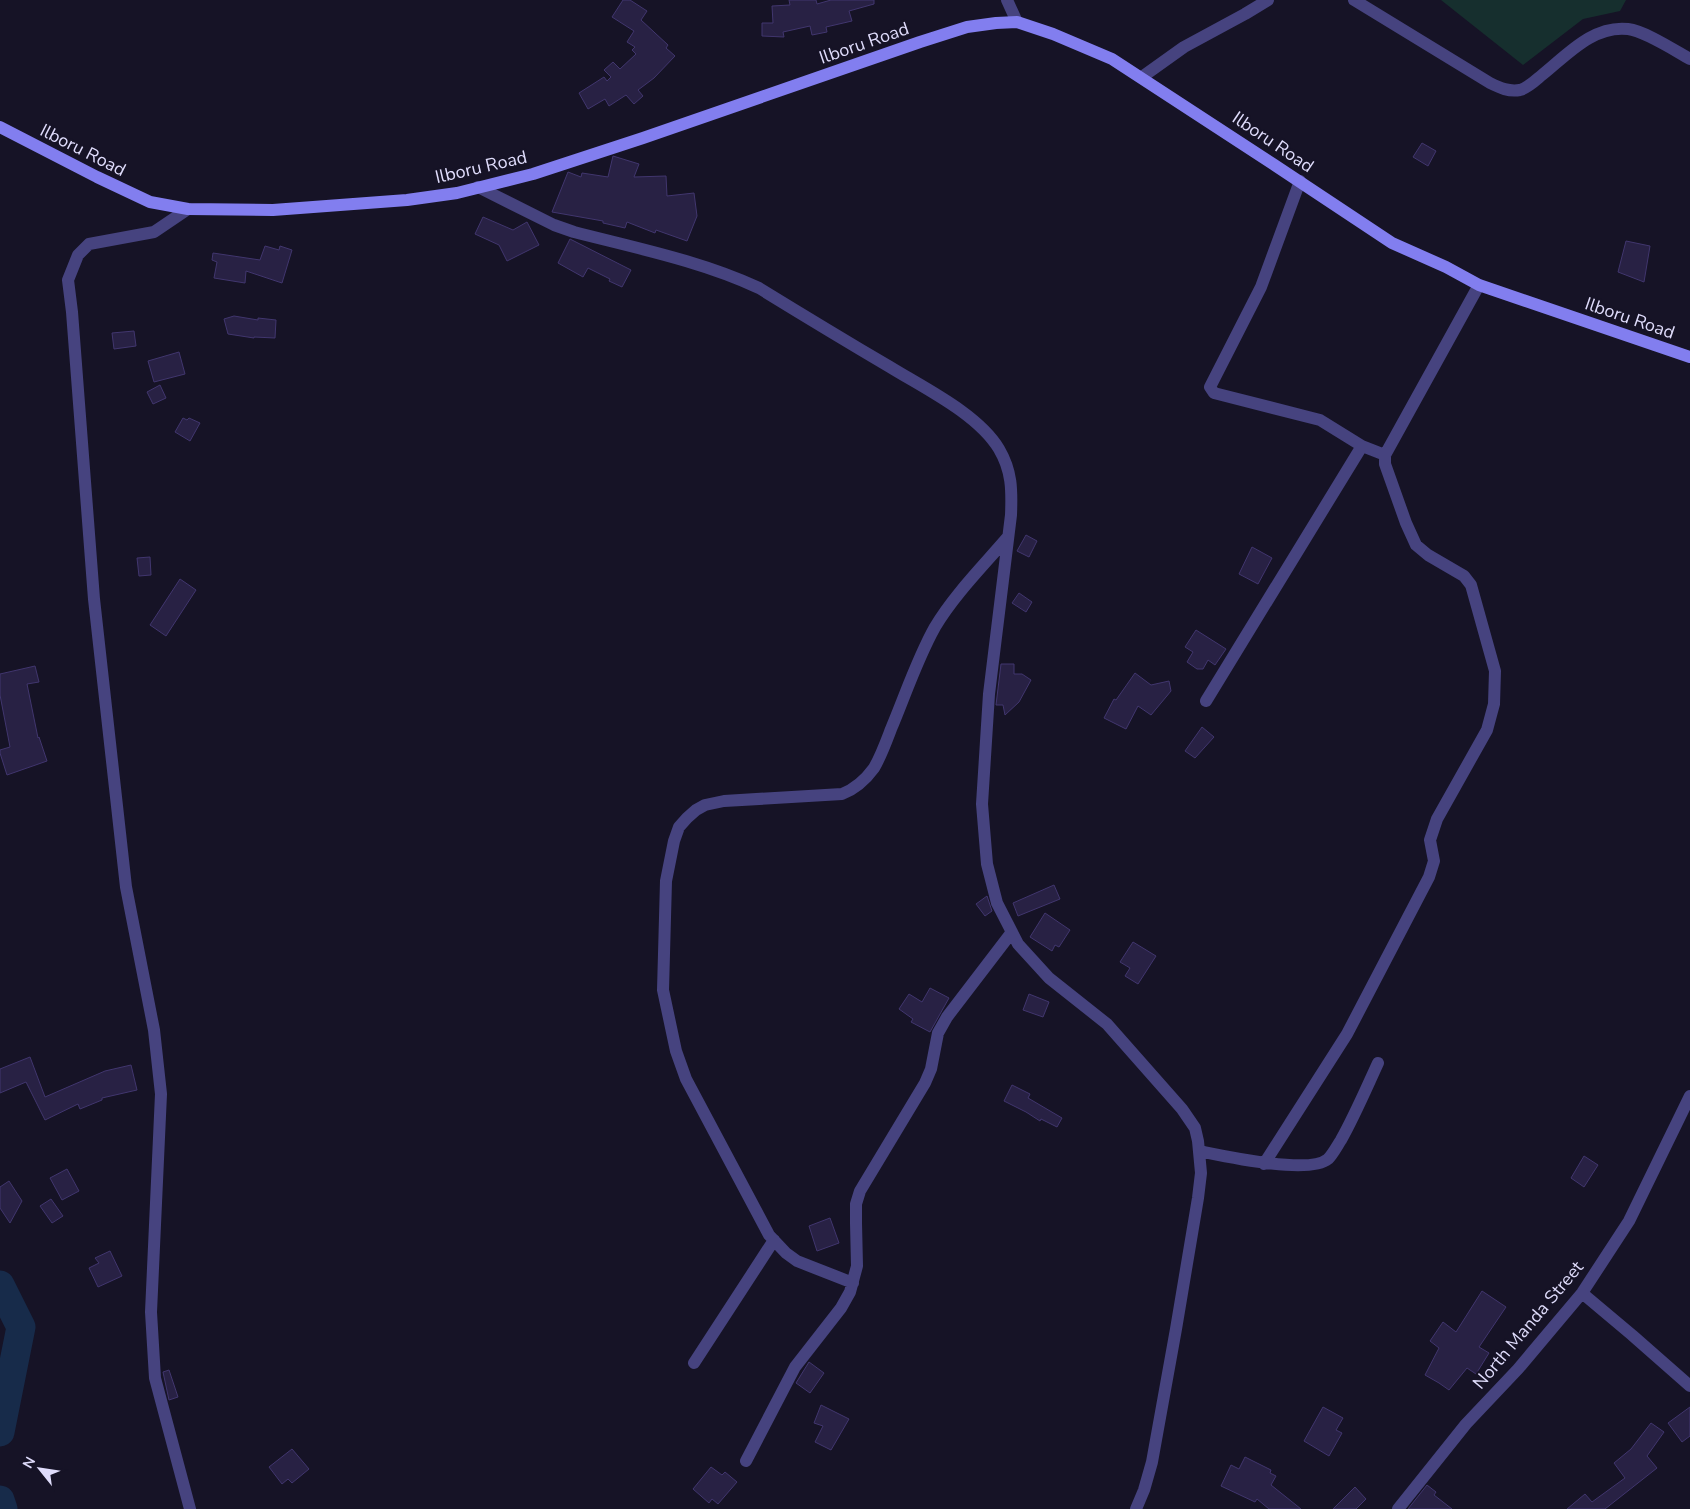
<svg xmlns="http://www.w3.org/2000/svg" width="1690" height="1509" font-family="'Nunito Sans',sans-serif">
<rect width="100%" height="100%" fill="#161326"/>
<!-- green -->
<path fill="#162f2e" d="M1441 0H1626L1620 11 1583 19 1523 65Z"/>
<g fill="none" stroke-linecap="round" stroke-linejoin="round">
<!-- river -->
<path stroke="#172b4a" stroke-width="29" d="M0 1285 21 1327 0 1432
M0 1500 3 1509"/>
</g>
<!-- building -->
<path fill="#282144" stroke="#41366e" d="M623 0H630L647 11 641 20 668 45 666 48 675 56 654 78 638 90 643 96 634 104 626 95 609 106 605 99 588 109 579 93 604 77 607 81 611 77 604 70 613 62 620 69 636 54 632 50 635 47 627 42 634 31 612 17Z
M789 0H816L817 4 831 0H874V4L849 11 852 21 826 27 827 32 812 35 810 26 783 32 784 37 762 36V23H773L772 6 790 5Z
M1422 143 1436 151 1428 166 1413 157Z
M613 156 639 164 634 177 666 176 667 196 694 193 697 216 687 241 656 230 655 233 627 222 625 228 603 223V221L552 212 568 172 581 177 582 173 608 177Z
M483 217 513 230 527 222 539 245 507 261 499 245 475 234Z
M570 239 631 270 622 287 609 281 610 279 588 268 583 277 558 263Z
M1626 241 1650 246 1644 282 1618 272Z
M265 246 279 250 280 246 292 250 282 283 246 271 245 283 214 278 217 262 212 260 213 253 260 260Z
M234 316 258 320V318L276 320 275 338 254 337V338L228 334 224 319Z
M134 331 136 346 114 349 112 333Z
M179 352 185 374 154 382 148 361Z
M160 385 166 398 153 404 147 392Z
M183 418 187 420 189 418 200 423 190 441 175 432Z
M1026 535 1037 541 1029 557 1017 551Z
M1252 547 1272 558 1258 584 1239 574Z
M150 557 151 575 139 576 137 558Z
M180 579 196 590 166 636 150 625Z
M1019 593 1032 602 1026 612 1012 603Z
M1196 630 1226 649 1215 665 1208 660 1203 669H1197L1187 662 1193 652 1185 647Z
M1001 664H1014V674H1022L1031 680 1019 702 1005 715 1003 705H996Z
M35 666 39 682 27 684 38 738 39 737 47 761 7 775 0 753V750L10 747 0 695V674Z
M1135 673 1151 685 1169 681 1171 691 1151 715 1138 706 1126 729 1104 718 1114 699 1116 700Z
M1202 727 1214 737 1195 758 1185 751Z
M1054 885 1060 899 1018 916 1013 903Z
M987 896 992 911 985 916 976 904Z
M1045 913 1070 930 1059 947 1055 945 1052 951 1030 937Z
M1133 942 1156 956 1138 984 1125 976 1130 968 1120 962Z
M930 988 949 998 930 1032 911 1022 913 1019 899 1009 909 994 922 1002Z
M1029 994 1049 1002 1043 1017 1023 1010Z
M30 1057 45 1097 105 1071 131 1065 137 1090 102 1098V1100L80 1109 78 1104 45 1120 26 1082 0 1093V1069Z
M1012 1085 1030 1094 1028 1098 1062 1118 1057 1127 1041 1119 1040 1121 1026 1112 1004 1101Z
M1584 1156 1598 1165 1584 1187 1571 1178Z
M67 1169 79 1191 62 1200 50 1178Z
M9 1181 22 1201 10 1223 0 1208V1187Z
M51 1199 63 1216 52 1223 40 1206Z
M830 1218 839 1243 817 1251 809 1226Z
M110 1251 122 1276 98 1287 89 1268 99 1263 95 1258Z
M1482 1291 1506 1307 1479 1347 1489 1353 1476 1374 1467 1368 1449 1390 1439 1383 1425 1375 1439 1348 1430 1341 1443 1322 1456 1332Z
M809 1362 824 1373 810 1393 796 1383Z
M169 1370 178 1397 169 1400 163 1372Z
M821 1405 849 1419 831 1450 815 1442 823 1426 814 1423Z
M1323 1407 1343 1418 1336 1430 1342 1433 1329 1456 1304 1441Z
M1690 1407V1436L1682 1442 1668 1423Z
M1651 1423 1664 1432 1647 1456 1657 1468 1605 1509H1567L1585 1494 1592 1502 1625 1478 1614 1463 1631 1449Z
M292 1449 309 1469 292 1483 288 1479 282 1484 269 1467Z
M1245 1457 1271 1470 1270 1473 1276 1476 1271 1485 1301 1509H1269L1257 1499 1255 1502 1221 1486 1231 1465 1239 1469Z
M711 1467 722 1475 725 1472 737 1482 718 1504 712 1499 709 1503 693 1489Z
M1427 1485 1436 1492 1434 1495 1452 1509H1408Z
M1355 1487 1366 1499 1356 1509H1333Z"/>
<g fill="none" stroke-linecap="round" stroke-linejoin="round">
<!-- street -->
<path stroke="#46437f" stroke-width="12" d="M1007 0 1017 22
M1354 0 1490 83C1500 88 1509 92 1520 90 1528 88 1536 80 1542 75 1567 55 1593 25 1628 29 1645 31 1674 50 1690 59
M1142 77 1184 47 1245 14 1268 0
M1300 181 1261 287 1210 387 1214 393 1320 420 1362 446 1385 455
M478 187 554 225 574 232C636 248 701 261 759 288 803 315 846 341 890 367 924 388 978 414 999 449 1012 471 1012 490 1011 515L989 694 982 804 987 864 997 903 1018 944 1049 978 1107 1024 1182 1109 1195 1128 1198 1141 1201 1173 1198 1198 1176 1329 1152 1462 1144 1490 1136 1509
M188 209 154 232 89 244 78 255 68 280 72 312 94 599 126 887 154 1030 161 1094 151 1312 155 1378 190 1509
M1206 701 1362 446
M1199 1151C1224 1156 1309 1175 1328 1159 1333 1154 1337 1146 1341 1140 1355 1115 1366 1089 1378 1063
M1264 1164 1347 1034 1429 877 1434 861 1430 840 1437 819 1487 730 1494 704 1495 671 1471 585 1464 576 1428 555 1416 545 1406 523 1385 464V455L1479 285
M853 1283 797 1261 786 1253 769 1235 686 1079 676 1051 663 990 666 881 674 841 679 827 687 818 696 810 705 805 724 801 842 794C855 789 866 779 874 768 881 756 886 742 891 729 905 696 917 659 935 627 954 595 983 566 1007 538
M1582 1293 1632 1335 1690 1386
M694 1363 774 1240
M746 1461 795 1367 841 1308 850 1292 857 1266 856 1223V1204L860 1191 925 1083 931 1069 938 1033 947 1017 1012 932
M1398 1509 1466 1424 1518 1369 1582 1293 1629 1221 1690 1096"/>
<!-- secondary -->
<path stroke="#827eef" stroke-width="12" d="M0 127 97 177 150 202 188 209 273 210 407 200 457 193 533 174 643 138 920 42 967 27 996 23 1017 22 1053 34 1112 59 1273 164 1392 243 1446 267 1479 285 1690 357"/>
</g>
<g text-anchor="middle" stroke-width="4.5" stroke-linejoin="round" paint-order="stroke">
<!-- street labels -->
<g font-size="18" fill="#dfdcfb" stroke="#161326">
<text transform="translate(864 43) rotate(-19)" y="6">Ilboru Road</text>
<text transform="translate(1273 142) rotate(34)" y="6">Ilboru Road</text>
<text transform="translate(83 150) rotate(27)" y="6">Ilboru Road</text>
<text transform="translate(481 167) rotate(-13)" y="6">Ilboru Road</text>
<text transform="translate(1630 318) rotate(19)" y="6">Ilboru Road</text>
<text transform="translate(1528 1325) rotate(-50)" y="6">North Manda Street</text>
</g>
</g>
<!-- north arrow -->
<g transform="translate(40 1469) rotate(300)" stroke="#161326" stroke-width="4" paint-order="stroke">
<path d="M0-4L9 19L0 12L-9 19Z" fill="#dfdcfb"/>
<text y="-8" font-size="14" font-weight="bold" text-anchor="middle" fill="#dfdcfb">N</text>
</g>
</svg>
